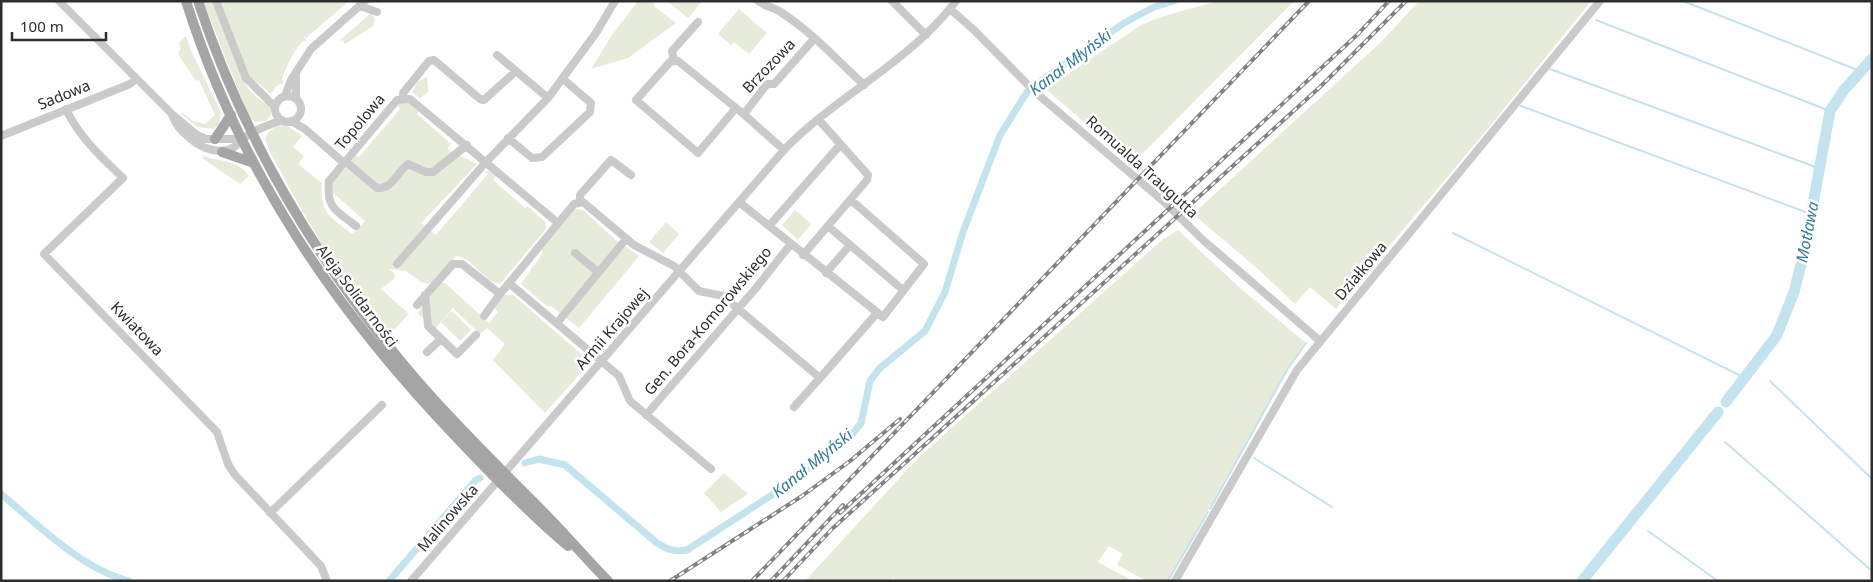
<svg xmlns="http://www.w3.org/2000/svg" width="1873" height="582" font-family="'Noto Sans',sans-serif">
<rect width="100%" height="100%" fill="#fff"/>
<!-- green -->
<path fill="#e6ecd9" d="M203 1H213L246 85 251 92 272 109 271 115 266 121 255 122 249 117Z
M220 1H349L306 38 303 36 307 41H303C293 52 287 65 282 79L284 83 276 86 271 94 249 76Z
M638 1H653L655 7 676 23 628 58 591 69 612 35Z
M667 1H702L688 18Z
M1218 1H1294L1132 164 1046 89 1141 25 1164 16Z
M1419 1H1591L1482 136 1336 309 1310 287 1295 304 1258 269 1193 214 1380 43Z
M739 9 767 33 749 54 734 42 731 45 718 34Z
M371 13 375 19 373 26 345 44 343 40 338 42Z
M186 36 193 55 221 112 219 124 214 129 197 127 180 113H183L193 121 205 124 215 115 199 80 196 81 178 54 181 49 179 43Z
M427 77 428 92 420 98 412 92 417 82Z
M410 102 420 110 417 114 451 144 447 149 477 164 421 223 436 235 488 174 484 172 489 171 496 176 493 180 525 208 527 206 545 222 546 229 500 284C482 281 474 258 456 256L430 284 421 282 406 271 389 269 394 273 395 278 381 289 409 314 387 337 340 276 295 198 268 148 265 138C278 118 287 125 302 136L293 147 304 156 298 164 322 183C319 213 331 217 352 234L365 221 330 190 332 182 351 163 355 155 359 157 400 109 397 105 399 103Z
M204 156C219 161 240 161 249 176L240 184 202 158Z
M575 209 583 210 618 242 639 256 579 328 551 306H547L521 284 542 254V249Z
M795 210 811 224 798 240 782 225Z
M666 222 679 234 663 253 649 242Z
M1178 230 1240 288 1306 343 1287 370 1168 581H1147L1117 565 1123 554 1109 546 1098 562 1133 581H897L893 578 891 581H805L917 459 1162 240Z
M441 283H445L489 323 498 312 494 307 503 295H513L587 359V366L545 413 493 360 505 344 487 328 480 334 453 308 441 322 452 311 471 330 460 341 441 322 435 329 417 313Z
M724 473 748 494 721 512 704 493Z"/>
<g fill="none" stroke-linecap="round" stroke-linejoin="round">
<!-- stream -->
<path stroke="#c3e3ee" stroke-width="2" d="M1683 1 1860 71
M1596 20 1830 111
M1550 69 1821 169
M1521 106 1811 214
M1453 233 1745 378
M1770 381 1872 479
M1725 442 1872 571
M1254 458 1332 507
M1210 509 1287 370 1306 343
M1648 531 1718 581
M1168 581 1208 512"/>
<!-- canal -->
<path stroke="#c3e3ee" stroke-width="7" d="M525 463 539 459 565 465 657 543C668 550 674 552 687 550L792 482 851 436 861 423 870 381 880 368 925 331 945 292 963 232 1000 135 1029 89 1124 23 1154 7 1174 1
M1 494C38 525 82 569 129 581
M389 581 475 481 480 478"/>
<!-- river -->
<path stroke="#c3e3ee" stroke-width="11" d="M1726 402 1777 335 1794 292 1804 253 1830 111 1844 90 1872 59
M1582 581 1718 412"/>
<!-- minor -->
<path stroke="#cacaca" stroke-width="8" d="M59 1 172 114 197 135 206 139H242
M216 1 246 78 275 107
M758 1C765 6 772 7 779 11 811 31 837 60 864 85
M892 1 926 35
M360 6 377 12
M950 9 974 30 1035 92 1163 201 1203 240 1319 340
M497 55 548 98
M674 61H678L736 108 698 153 636 100 670 62Z
M674 61 672 51 698 22
M285 96 291 80 311 49 365 1
M275 109a13 13 0 1 1 26 0a13 13 0 1 1-26 0Z
M403 98V93L429 61 434 60 480 99 484 100 516 71
M296 99V74
M66 109C79 137 101 157 123 178L44 254 217 432 228 464 235 475 321 566 327 581
M740 111 784 150
M172 114C175 124 183 133 191 139 202 149 221 155 234 147 238 145 239 141 243 139 253 130 269 125 282 120
M744 114 767 84H774L814 39
M291 121 305 129 344 163
M1 136 130 84 136 79
M508 138 532 158 542 157 590 112 591 103 563 79
M345 161 377 188C392 190 398 171 408 164L426 172H433L467 145
M580 202V195L611 160 631 175
M739 202 883 317 924 264 851 200
M356 226C337 211 326 209 329 181L397 100 410 99 558 223
M769 226 840 145
M829 227 903 290
M575 253 598 272
M803 255 867 180 868 175 818 119
M397 264 486 162 548 98 596 33 615 1
M826 273 850 245
M509 283 619 376 630 401 711 469
M425 295 428 326 457 354 476 335
M417 305 453 264H462L500 294 574 204 583 202 634 245 674 266 699 291 723 296 820 378 794 407
M484 316 500 294
M557 323 626 239
M427 352 441 339
M820 378 877 313
M646 415 756 288 790 245
M270 513 382 405
M411 581 784 150C837 95 909 63 956 1
M1175 581 1297 370 1600 1"/>
<!-- major -->
<path stroke="#a5a5a5" stroke-width="10" d="M186 1C240 172 336 312 459 440 494 477 529 513 568 546
M198 1C239 126 305 241 387 344 437 408 497 465 554 523 572 542 589 562 608 581
M215 139 231 115
M222 152 254 163"/>
<!-- rail casing -->
<g stroke="#828282" stroke-width="4">
<path id="rail" d="M840 513 1358 34 1389 1
M670 581 802 496 850 461 900 419
M752 581 1309 1
M771 581 843 505
M783 581 832 529 1320 87 1406 1"/>
</g>
<!-- rail -->
<use href="#rail" stroke="#fff" stroke-width="2" stroke-dasharray="5.5" stroke-linecap="butt"/>
</g>
<g text-anchor="middle" stroke-width="5" stroke-linejoin="round" paint-order="stroke">
<!-- street labels -->
<g font-size="15" fill="#2d2d2d" stroke="#fff">
<text transform="translate(769 66) rotate(-46)" y="5">Brzozowa</text>
<text transform="translate(64 95) rotate(-22)" y="5">Sadowa</text>
<text transform="translate(360 122) rotate(-50)" y="5">Topolowa</text>
<text transform="translate(1142 167) rotate(42)" y="5">Romualda Traugutta</text>
<text transform="translate(1361 271) rotate(-50)" y="5">Działkowa</text>
<text transform="translate(357 296) rotate(53)" y="5">Aleja Solidarności</text>
<text transform="translate(708 321) rotate(-50)" y="5">Gen. Bora-Komorowskiego</text>
<text transform="translate(137 329) rotate(46)" y="5">Kwiatowa</text>
<text transform="translate(612 329) rotate(-49)" y="5">Armii Krajowej</text>
<text transform="translate(448 518) rotate(-49)" y="5">Malinowska</text>
</g>
<!-- water labels -->
<g font-size="16" font-style="italic" fill="#347c96" stroke="#fff">
<text transform="translate(1070 62) rotate(-37)" y="6">Kanał Młyński</text>
<text transform="translate(1807 232) rotate(-79)" y="6">Motława</text>
<text transform="translate(812 463) rotate(-39)" y="6">Kanał Młyński</text>
</g>
</g>
<!-- border -->
<rect width="1873" height="582" fill="none" stroke="#2d2d2d" stroke-width="5"/>
<!-- scale -->
<path d="M12 32v8h94v-8" fill="none" stroke="#2d2d2d" stroke-width="2.5"/>
<text x="20" y="32" font-size="15" fill="#2d2d2d" stroke="#ffffff" stroke-width="4" paint-order="stroke">100 m</text>
</svg>
